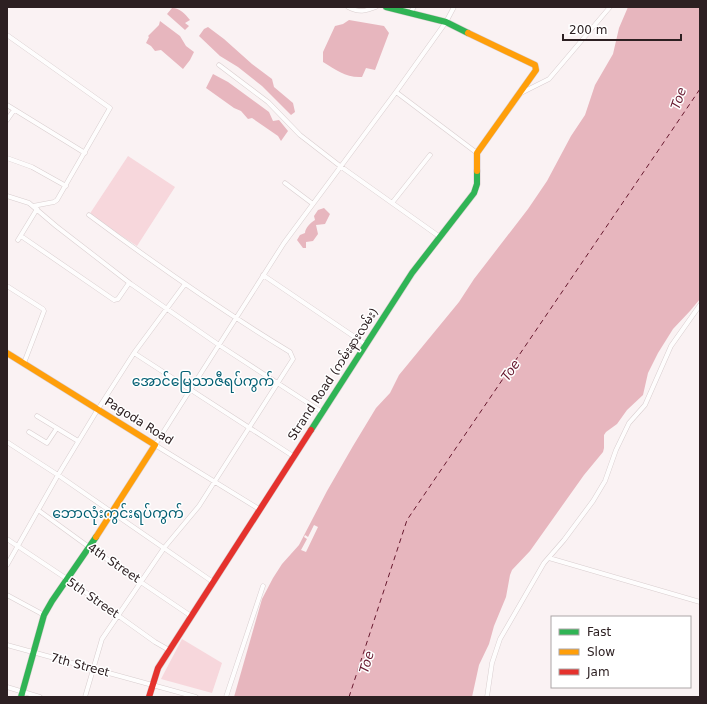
<svg xmlns="http://www.w3.org/2000/svg" width="707" height="704" font-family="'DejaVu Sans','Noto Sans Myanmar',sans-serif">
<rect width="100%" height="100%" fill="#faf2f3"/>
<!-- green -->
<path fill="#f7d7dc" d="M128 156 175 187 137 246 89 215Z
M182 639 222 663 212 693 161 679Z"/>
<!-- water -->
<path fill="#e7b6be" d="M628 7H700V299L690 311 673 329 658 353 648 373 643 395 627 410 617 424 606 432 604 435V448L603 452 584 475 530 551 512 570 510 575 506 597 494 626 489 644 479 665 472 697H234L262 599 273 578 282 564 299 545 327 491 353 446 376 408 390 393 399 375 459 302 474 279 528 209 547 181 571 136 585 115 595 85 613 54 619 28Z
M172 8C180 8 185 14 190 20L185 23 189 26 185 30 167 14Z
M349 20 384 26 389 33 375 70 366 68 362 77C346 78 336 70 323 62V52L335 26 343 24Z
M160 21 180 36 186 46 194 52 190 60 183 69 161 50 155 51 151 46 146 43 149 37 148 36 159 25Z
M208 27 224 39 252 64 272 79 274 87 293 103 295 112 291 115 262 86 238 67 220 56 199 36 204 29Z
M213 74 228 82 269 112 273 121 279 120 288 131 281 141 278 136 252 118 248 119 241 111 234 108 206 88Z
M324 208 330 214 325 224 316 225 318 234 313 241 306 242V248H303L297 240 300 235 305 233C305 228 311 222 315 220L314 216 318 210Z"/>
<!-- pier -->
<path fill="#faf2f3" d="M314 525 318 527 306 552 301 550 307 539 304 537 305 535 308 537Z"/>
<g fill="none" stroke-linecap="round" stroke-linejoin="round">
<!-- ferry -->
<path stroke="#67192f" stroke-width="1" stroke-dasharray="5 4" stroke-linecap="butt" d="M349 697 407 520 700 89"/>
<!-- street casing -->
<g stroke="#d9cecf" stroke-width="5">
<path id="street" d="M348 7C359 13 366 11 376 7
M410 13 414 7
M7 35 110 108 57 200 54 202 33 206
M219 65 268 102 300 135 340 166 440 237
M396 92 477 153
M521 93 549 79 610 7
M7 105 85 153
M7 120 14 110
M7 158 32 167 66 186
M285 183 313 204
M7 196 29 203 56 226 131 284 219 345 322 412
M392 203 430 155
M21 236 114 300 118 299 129 283
M18 240 37 209
M263 275 365 344
M7 286 43 309 44 311 24 363
M134 353 293 456
M37 416 78 441
M29 432 47 443 57 428
M7 442 58 475 213 582
M259 509 155 445 284 243 396 92 446 22 454 7
M38 510 89 547 191 616
M7 539 67 579 155 642 169 650
M549 558 700 602
M7 565 58 475 98 409 134 353 185 284
M7 595 44 615
M7 645 196 697
M7 687 40 697
M85 697 102 639 164 548 199 506 293 359 290 352C221 310 155 264 89 215
M226 697 263 586
M487 697 492 663 500 639 507 627 544 563 564 540 593 501 605 481 616 450 629 423 645 405 671 346 700 305"/>
</g>
<!-- fast casing -->
<g stroke="#d9cecf" stroke-width="7">
<path id="fast" d="M386 7 446 22 468 33
M311 430 412 273 474 193 477 184V171
M21 697 44 615 52 601 96 537"/>
</g>
<!-- slow casing -->
<g stroke="#d9cecf" stroke-width="7">
<path id="slow" d="M468 33 535 65 536 70 477 153V171
M7 353 155 445 96 537"/>
</g>
<!-- jam casing -->
<g stroke="#d9cecf" stroke-width="7">
<path id="jam" d="M149 697 158 668 311 430"/>
</g>
<!-- street -->
<use href="#street" stroke="#fefdfd" stroke-width="4"/>
<!-- fast -->
<use href="#fast" stroke="#30b455" stroke-width="6"/>
<!-- slow -->
<use href="#slow" stroke="#ff9f0a" stroke-width="6"/>
<!-- jam -->
<use href="#jam" stroke="#e5322d" stroke-width="6"/>
</g>
<g text-anchor="middle" stroke-width="3" stroke-linejoin="round" paint-order="stroke">
<!-- street labels -->
<g font-size="12" fill="#2d2022" stroke="#fff">
<text transform="translate(333 374) rotate(-57)" y="4">Strand Road (ကမ်းနားလမ်း)</text>
<text transform="translate(139 421) rotate(32)" y="4">Pagoda Road</text>
<text transform="translate(114 563) rotate(34)" y="4">4th Street</text>
<text transform="translate(93 598) rotate(35)" y="4">5th Street</text>
<text transform="translate(80 665) rotate(15)" y="4">7th Street</text>
</g>
<!-- water labels -->
<g font-size="13" font-style="italic" fill="#67192f" stroke="#fff">
<text transform="translate(678 98) rotate(-71)" y="5">Toe</text>
<text transform="translate(510 370) rotate(-56)" y="5">Toe</text>
<text transform="translate(366 662) rotate(-74)" y="5">Toe</text>
</g>
<!-- quarter labels -->
<g font-size="14" fill="#035f73" stroke="#fff">
<text x="203" y="386">အောင်မြေသာဇီရပ်ကွက်</text>
<text x="118" y="518">ဘောလုံးကွင်းရပ်ကွက်</text>
</g>
</g>
<!-- border -->
<rect width="707" height="704" fill="none" stroke="#2d2022" stroke-width="16"/>
<!-- legend -->
<rect x="551" y="616" width="140" height="72" fill="#ffffff" stroke="#aba6a7"/>
<rect x="559" y="629" width="20" height="6" fill="#30b455" stroke="#aba6a7"/>
<text x="587" y="636" font-size="12" fill="#2d2022">Fast</text>
<rect x="559" y="649" width="20" height="6" fill="#ff9f0a" stroke="#aba6a7"/>
<text x="587" y="656" font-size="12" fill="#2d2022">Slow</text>
<rect x="559" y="669" width="20" height="6" fill="#e5322d" stroke="#aba6a7"/>
<text x="587" y="676" font-size="12" fill="#2d2022">Jam</text>
<!-- scale -->
<path d="M563 34v6h118v-6" fill="none" stroke="#2d2022" stroke-width="2"/>
<text x="569" y="34" font-size="12" fill="#2d2022" stroke="#ffffff" stroke-width="3" paint-order="stroke">200 m</text>
</svg>
